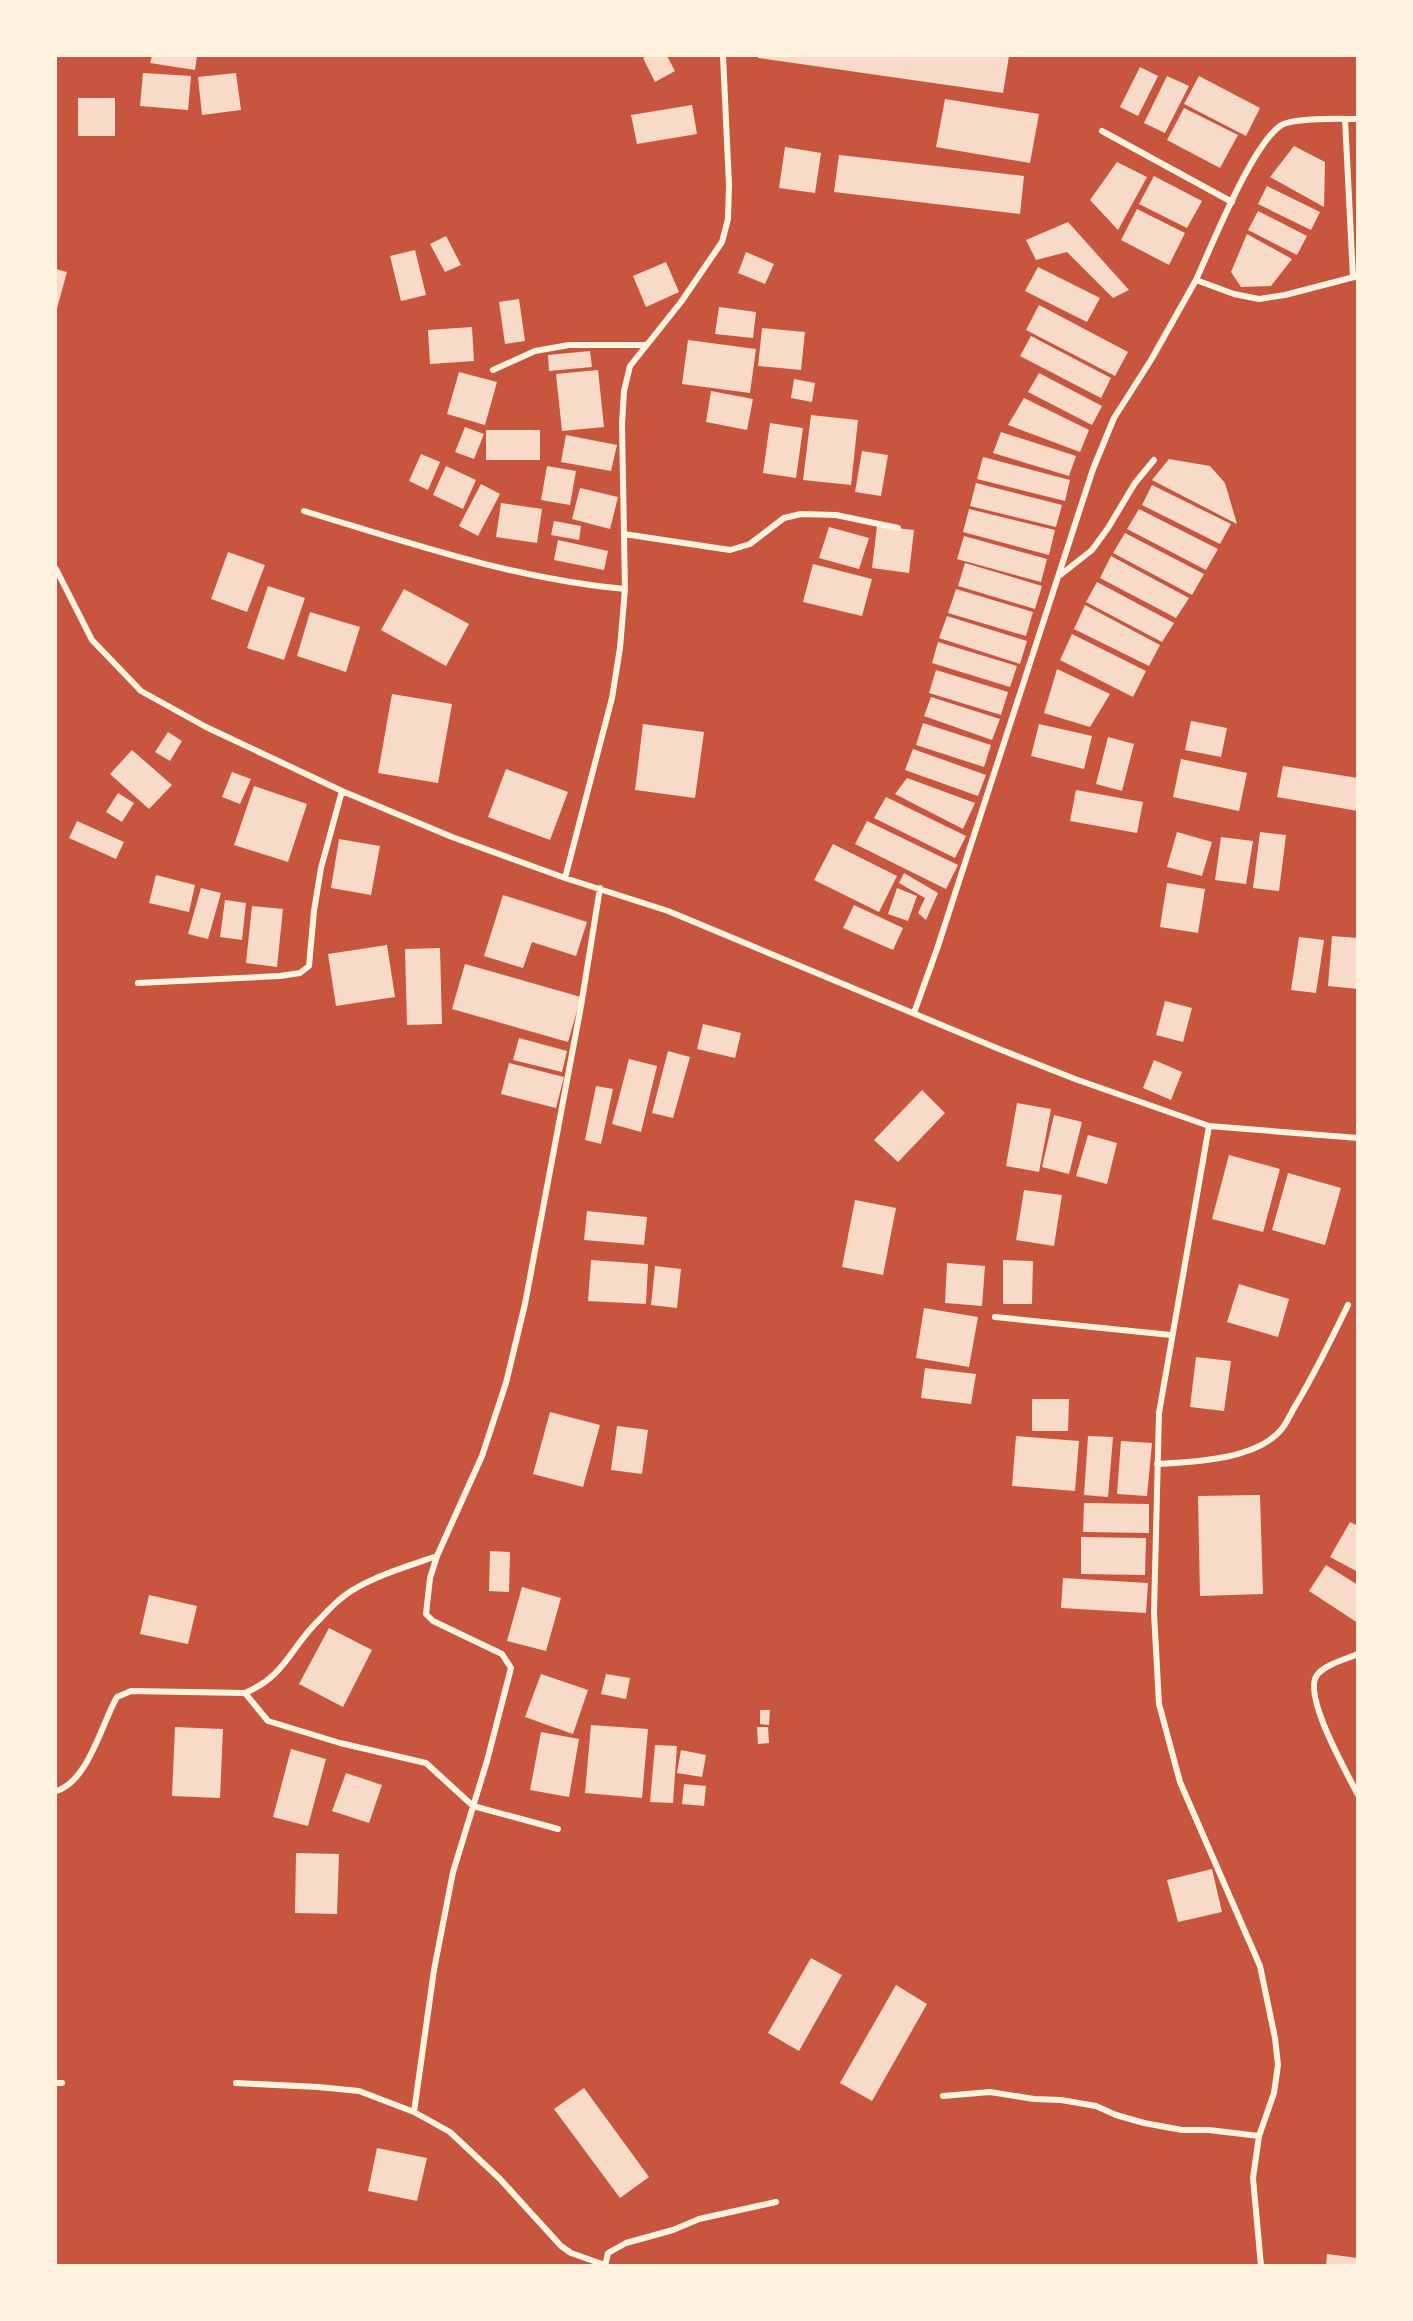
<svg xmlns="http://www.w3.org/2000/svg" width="1413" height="2321" font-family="Barlow,sans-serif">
<rect width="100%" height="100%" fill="#c8553d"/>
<!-- building -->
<path fill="#f7dbc8" d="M152 56H197L195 70 150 63Z
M648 56H667L675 71 655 82 643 58Z
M758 56H1009L1003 93 758 58Z
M1140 67 1158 76 1138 116 1120 107Z
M143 73 191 76 188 110 140 106Z
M236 73 241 110 202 115 198 77Z
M1167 76 1189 86 1165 133 1144 123Z
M1199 76 1260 108 1246 136 1184 104Z
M78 98H115V136H78Z
M945 99 1039 114 1030 163 936 147Z
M692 105 697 134 637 144 631 115Z
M1184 108 1238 135 1220 168 1167 140Z
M1294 146 1325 162 1324 207 1270 177Z
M785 147 821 153 815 193 779 188Z
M839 155 1024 176 1020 214 834 192Z
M1117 162 1147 177 1118 230 1090 200Z
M1154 176 1202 201 1187 228 1139 204Z
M1267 186 1320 212 1311 230 1258 204Z
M1137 209 1185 233 1169 265 1121 240Z
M1258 211 1307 236 1297 255 1248 230Z
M1068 222 1129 290 1113 298 1067 252 1036 260 1026 240Z
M1247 234 1292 259 1271 286 1241 287 1231 272Z
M446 236 461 265 445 272 430 244Z
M415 250 426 295 401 301 390 256Z
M746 252 774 264 765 284 738 273Z
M666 262 679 292 646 307 633 276Z
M1038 267 1100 298 1087 322 1025 291Z
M56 269 67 272 56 312Z
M519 299 525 341 505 344 499 302Z
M1039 305 1128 352 1115 376 1026 330Z
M719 307 756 312 753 338 715 334Z
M472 327 474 361 430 364 428 330Z
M762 328 805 332 801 370 758 366Z
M1031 336 1111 378 1101 398 1020 356Z
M688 340 756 349 750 393 682 384Z
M590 351 592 367 549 371 548 355Z
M598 370 604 427 562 431 556 374Z
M459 372 497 382 485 425 447 414Z
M1039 373 1102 406 1092 425 1028 392Z
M794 379 815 383 812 402 791 398Z
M711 391 753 399 747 430 706 422Z
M1024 398 1089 430 1080 452 1008 425Z
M811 415 858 420 851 485 803 480Z
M770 423 803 428 796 478 763 473Z
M465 427 484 434 474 459 455 452Z
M486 430H540V460H486Z
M1001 432 1076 456 1069 476 993 453Z
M566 435 617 445 611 471 561 462Z
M862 451 888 455 881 496 855 492Z
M421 454 440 462 428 490 409 481Z
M983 457 1070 480 1065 501 977 479Z
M1169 459 1210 466 1225 483 1237 524 1152 480Z
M446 466 476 480 463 509 433 495Z
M547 466 576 471 570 505 541 500Z
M976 483 1062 505 1056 527 970 506Z
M481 484 500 494 478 536 459 526Z
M1152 485 1231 524 1220 544 1142 505Z
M580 488 618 497 610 529 572 519Z
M501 503 542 509 537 543 496 537Z
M969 509 1055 530 1049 555 963 532Z
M1139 509 1218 549 1206 570 1127 529Z
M554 521 581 526 579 540 551 535Z
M877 526 914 530 909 573 872 568Z
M829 527 869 538 859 569 819 558Z
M1125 533 1204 574 1192 595 1113 553Z
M964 536 1047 559 1041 582 957 559Z
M558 540 608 551 604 570 554 560Z
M228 552 265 565 247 612 211 599Z
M1111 556 1189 598 1176 618 1100 578Z
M965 563 1042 586 1035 609 958 586Z
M813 564 872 579 862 616 803 602Z
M1097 582 1174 623 1162 642 1086 602Z
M268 586 305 598 284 660 247 648Z
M404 589 469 624 446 666 381 630Z
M956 589 1033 612 1026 636 948 613Z
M1085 605 1160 645 1149 666 1074 629Z
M310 612 360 627 346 672 297 656Z
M947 616 1027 641 1020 664 939 638Z
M1072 634 1146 671 1133 697 1060 660Z
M938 642 1017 666 1010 687 932 663Z
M1057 669 1110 694 1090 727 1044 713Z
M936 670 1008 692 1001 715 929 693Z
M392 694 452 704 438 783 378 773Z
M931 697 1000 719 992 740 924 716Z
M1191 721 1227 728 1221 757 1185 750Z
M923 723 991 745 984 767 916 745Z
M643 724 704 732 695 798 635 790Z
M1039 724 1092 736 1084 769 1031 756Z
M168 732 182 741 170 761 155 752Z
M1108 737 1134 744 1122 791 1096 784Z
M913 749 986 775 978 796 905 770Z
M132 750 172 785 149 809 110 774Z
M1181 759 1247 773 1239 811 1173 797Z
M1283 766 1358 778V811L1277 797Z
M506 769 568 792 550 840 488 817Z
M232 772 251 779 240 804 222 797Z
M907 778 975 803 963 829 895 794Z
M254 786 307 804 288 862 234 845Z
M1076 790 1143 802 1137 833 1070 821Z
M118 793 134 803 122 822 106 812Z
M886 797 966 836 955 858 874 818Z
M77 821 124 842 116 859 69 838Z
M867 821 958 865 946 889 855 844Z
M1177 832 1212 842 1202 876 1167 867Z
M1260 832 1286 835 1279 891 1253 888Z
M1221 837 1253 841 1246 884 1215 880Z
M339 839 380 846 371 895 331 888Z
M833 844 897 876 879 912 814 880Z
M904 873 938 893 926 920 918 913 925 898 899 883Z
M156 875 195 885 189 912 149 903Z
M1167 883 1205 889 1198 933 1160 927Z
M201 888 221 893 208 939 188 934Z
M897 888 917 896 908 921 888 914Z
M503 895 587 922 576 956 532 942 523 968 484 956Z
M225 900 246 903 242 940 220 937Z
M854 905 903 928 893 950 843 928Z
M252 906 283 909 277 967 246 963Z
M1332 936 1358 938V989L1328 986Z
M1299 937 1324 940 1316 993 1291 990Z
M387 945 395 997 336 1006 328 954Z
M440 948 442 1024 407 1025 405 949Z
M465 964 581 997 568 1042 452 1009Z
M1165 1001 1192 1008 1183 1042 1156 1035Z
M703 1024 741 1033 735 1058 697 1049Z
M519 1038 567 1051 562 1072 513 1060Z
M668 1051 690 1057 673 1118 652 1113Z
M629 1059 657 1066 641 1132 612 1124Z
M1154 1060 1182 1072 1171 1100 1143 1088Z
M509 1063 564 1077 556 1108 501 1094Z
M596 1086 613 1089 601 1144 585 1140Z
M922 1090 945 1113 898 1162 874 1140Z
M1017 1103 1051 1109 1039 1172 1006 1166Z
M1054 1115 1082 1122 1069 1174 1042 1167Z
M1088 1135 1117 1143 1107 1184 1076 1176Z
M1229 1155 1280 1169 1263 1232 1212 1219Z
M1288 1173 1341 1188 1325 1245 1272 1230Z
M1024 1190 1062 1195 1054 1246 1016 1240Z
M855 1200 896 1208 883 1275 842 1267Z
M587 1211 647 1217 644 1245 584 1240Z
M591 1260 648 1264 646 1304 588 1301Z
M1003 1260 1033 1261 1032 1304H1003Z
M947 1263 985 1266 982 1306 945 1303Z
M655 1266 681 1269 677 1308 651 1305Z
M1239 1284 1289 1299 1278 1337 1227 1322Z
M924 1308 978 1317 969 1367 916 1358Z
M1196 1357 1231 1361 1224 1411 1190 1407Z
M925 1368 976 1374 971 1404 921 1398Z
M1032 1399H1069L1068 1431H1032Z
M550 1412 600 1425 583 1487 533 1474Z
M617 1426 648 1430 642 1474 611 1470Z
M1016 1436 1079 1441 1075 1491 1012 1486Z
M1088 1436 1113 1437 1108 1497 1084 1495Z
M1121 1441 1152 1443 1147 1496 1117 1494Z
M1260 1495 1263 1594 1200 1596 1198 1496Z
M1084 1503 1149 1504V1533L1083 1532Z
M1350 1522 1358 1526V1572L1330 1557Z
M1081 1537 1146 1538 1145 1575 1081 1574Z
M490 1551 510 1552 509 1592 489 1591Z
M1326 1565 1358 1585V1623L1309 1591Z
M1063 1578 1148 1583 1146 1613 1061 1608Z
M522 1587 561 1598 546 1651 507 1641Z
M149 1595 197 1606 188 1644 140 1634Z
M329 1628 372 1650 343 1707 299 1684Z
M541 1674 588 1690 573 1734 525 1717Z
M606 1674 630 1678 626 1699 601 1694Z
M760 1710H770L769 1725 760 1724Z
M591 1725 648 1729 642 1798 585 1793Z
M175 1727 223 1729 220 1798 172 1796Z
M757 1727H768L769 1743 758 1744Z
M541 1732 579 1739 569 1797 530 1790Z
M655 1745 677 1746 673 1803 650 1802Z
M291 1749 326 1759 308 1826 273 1817Z
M681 1750 706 1755 702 1777 677 1773Z
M346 1773 382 1785 369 1823 332 1811Z
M684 1784 706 1786 704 1806 682 1804Z
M296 1853 339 1854 337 1914 295 1913Z
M1212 1869 1222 1912 1178 1922 1167 1880Z
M811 1958 842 1975 799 2051 768 2033Z
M896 1985 927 2004 872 2101 840 2083Z
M584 2088 649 2177 620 2198 554 2109Z
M377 2148 427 2158 417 2201 368 2191Z
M1327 2254 1358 2258V2266H1326Z"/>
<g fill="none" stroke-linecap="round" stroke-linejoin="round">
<!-- minor -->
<path stroke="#fff3e0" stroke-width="6" d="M1345 119 1353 277
M1102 131 1232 202
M1196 280C1212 245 1251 147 1280 126 1293 117 1340 119 1358 119
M493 370 535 351 569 345H645
M304 511C410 543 514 579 625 589
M624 534 730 550 750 544 784 518 801 514 836 515 898 528
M56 569 92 640 141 691 206 727 342 791 452 837 565 878 668 911 999 1049 1075 1079 1209 1126 1358 1138
M1059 576 1092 550 1108 528 1135 483 1154 460
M565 878 612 698 620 648 625 589 622 424 624 391 630 366 681 302 722 242 728 219 729 185 723 56
M138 983 280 976 300 973 309 966 314 911 321 868 342 791
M914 1013 937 949 1093 469 1114 418 1151 360 1196 280 1234 294 1259 299 1285 295 1358 276
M1209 1126 1159 1413 1154 1613 1159 1704 1180 1782 1260 1966 1275 2038 1278 2065 1274 2093 1259 2136 1253 2178 1261 2266
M995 1317 1171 1335
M1157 1464C1193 1462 1254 1460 1280 1431 1287 1424 1291 1412 1297 1403 1316 1371 1332 1338 1348 1305
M1358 1654C1346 1659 1324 1665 1317 1675 1302 1695 1347 1773 1358 1795
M245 1693 268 1721 340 1743 426 1763 473 1806 558 1829
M56 1791C88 1782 101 1725 117 1697L131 1691 245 1693C287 1675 290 1647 320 1619 329 1609 340 1598 351 1591 377 1575 408 1566 437 1556L482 1456 506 1383 525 1304 581 1006 600 888
M56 2083H62
M236 2083 318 2087 359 2091 414 2112 450 2132 500 2179 561 2246 571 2253 605 2265
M943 2096 990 2092 1034 2099 1061 2100 1096 2106 1116 2115 1144 2123 1182 2130H1209L1259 2136
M414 2112 434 1970 453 1872 487 1761 511 1668 502 1654 433 1621 426 1614 430 1578 437 1556
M605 2266 608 2253 626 2243 673 2230 699 2219 776 2202"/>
</g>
<!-- border -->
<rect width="1413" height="2321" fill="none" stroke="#fff3e0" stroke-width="114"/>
</svg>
